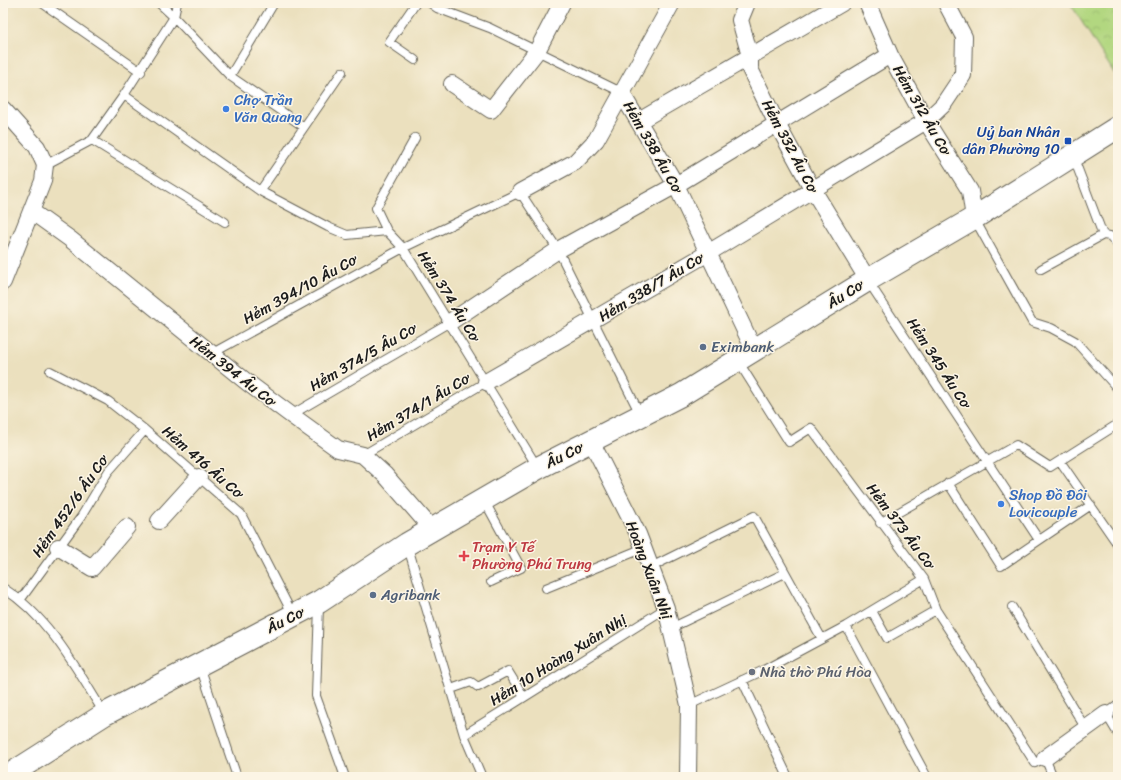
<svg xmlns="http://www.w3.org/2000/svg" width="1121" height="780" font-family="Sriracha,sans-serif">
<defs>
<pattern id="park-crowns" width="20" height="18" patternUnits="userSpaceOnUse"><rect width="20" height="18" fill="#b2d780"/><path d="M2 6a3 3 0 1 1 6 0M12 15a3 3 0 1 1 6 0" fill="none" stroke="#98b86e"/></pattern>
</defs>
<rect width="100%" height="100%" fill="#fcf5e5"/>
<filter id="ink" filterUnits="userSpaceOnUse"><feTurbulence type="fractalNoise" baseFrequency=".025" numOctaves="2"/><feDisplacementMap in="SourceGraphic" scale="8" xChannelSelector="R" yChannelSelector="G"/><feConvolveMatrix kernelMatrix="1 2 1 2 8 2 1 2 1" color-interpolation-filters="sRGB"/></filter>
<filter id="wash" filterUnits="userSpaceOnUse"><feTurbulence type="fractalNoise" baseFrequency=".012" numOctaves="4" result="noise"/><feDisplacementMap in="SourceGraphic" scale="16" xChannelSelector="R" yChannelSelector="G"/><feGaussianBlur stdDeviation="0.9" result="paint"/><feColorMatrix in="noise" values="0 0 0 0 0 0 0 0 0 0 0 0 0 0 0 0 0 1.4 0 .05"/><feComposite in="paint" operator="in"/></filter>
<g filter="url(#wash)">
<rect width="100%" height="100%" fill="#ebe0be"/>
<!-- park -->
<path fill="url(#park-crowns)" stroke="#677a4e" d="M1070 3H1118V75L1116 76Z"/>
</g>
<g filter="url(#ink)">
<g fill="none" stroke-linecap="round" stroke-linejoin="round">
<!-- lane casing -->
<g stroke="#646155" stroke-width="10">
<path id="lane" d="M42 3 141 72
M159 3 174 17
M430 3 437 8 490 28 621 92
M174 17 177 3
M415 60 389 42 416 3
M230 76 274 3
M304 127 230 76 174 17 124 95 260 191 342 72
M415 138 376 208 387 231 403 248 538 468
M92 140 124 95
M1073 156 1103 235 1110 236 1118 245
M45 165 92 140 225 222
M260 191 328 227 347 235 387 231
M974 218 1032 322 1051 328 1075 341 1118 389
M1041 269 1103 235
M868 281 1039 540
M211 354 403 248 520 192 558 250 640 414
M738 361 789 442 811 428 924 579 936 610 1035 763 1045 758 1053 777
M50 371 108 401 145 430 241 514 293 615
M291 415 450 322
M363 455 486 382
M1060 461 1118 545
M948 483 1001 566 1091 505
M484 500 521 568 491 582
M880 523 1016 445 1050 467 1118 424
M407 544 464 735 482 777
M651 567 754 516 822 639
M3 588C49 617 76 668 104 713
M546 588 644 548
M21 599 81 517 108 472 145 430
M319 605 316 696 345 777
M1012 607 1086 729
M872 611 887 638 936 610
M846 626 927 777
M671 628 785 573
M200 666 237 777
M742 680 788 777
M451 689 471 682 478 687 508 671 524 697
M689 705 762 671 846 626 924 579
M1118 705 1106 714 1118 734
M464 735 666 608"/>
</g>
<!-- street casing -->
<g stroke="#646155" stroke-width="18">
<path id="street" d="M747 3 740 20 750 56V69L777 124 813 190 868 280
M867 3 890 55 926 121 970 191 974 218
M452 84 491 110 537 51 562 3
M621 92 676 185 754 350
M3 109 37 147 45 165 43 181 3 282
M639 121 842 3
M520 192 575 162 596 140 672 3
M31 211 70 239 248 383 291 415 338 449 363 455 385 475 432 529
M450 322 558 250 676 185 890 55
M486 382 708 253 926 121 943 105 963 75 964 37 946 3
M591 441 638 534 666 608 689 705 688 777
M159 521 199 477
M58 547 92 568 127 527
M1045 758 1106 714"/>
</g>
<!-- secondary casing -->
<g stroke="#646155" stroke-width="24">
<path id="secondary" d="M6 777 105 714 319 602 407 544 538 468 681 395 868 280 974 218 1118 127"/>
</g>
<!-- lane -->
<use href="#lane" stroke="#fff" stroke-width="8"/>
<!-- street -->
<use href="#street" stroke="#fff" stroke-width="16"/>
<!-- secondary -->
<use href="#secondary" stroke="#fff" stroke-width="22"/>
</g>
</g>
<!-- markers -->
<g fill="#3f7fe0" stroke="#fcf5e5" stroke-width="1.5">
<circle cx="226" cy="109" r="4"/>
<circle cx="1001" cy="504" r="4"/>
</g>
<rect fill="#1a4fb4" stroke="#fcf5e5" stroke-width="1.5" x="1064" y="137" width="8" height="8" rx="2"/>
<g fill="#5c6f8a" stroke="#fcf5e5" stroke-width="1.5">
<circle cx="703" cy="347" r="4"/>
<circle cx="373" cy="595" r="4"/>
</g>
<path fill="#e0444e" stroke="#fcf5e5" stroke-width="1.5" d="M462 550h4v4h4v4h-4v4h-4v-4h-4v-4h4z"/>
<circle fill="#6b7280" stroke="#fcf5e5" stroke-width="1.5" cx="752" cy="672" r="4"/>
<g text-anchor="middle" stroke-width="3" stroke-linejoin="round" paint-order="stroke">
<!-- shop labels -->
<g font-size="15" fill="#366cbe" stroke="#fcf5e5" text-anchor="start">
<text x="234" y="105">Chợ Trần<tspan x="234" dy="17">Văn Quang</tspan></text>
<text x="1009" y="500">Shop Đồ Đôi<tspan x="1009" dy="17">Lovicouple</tspan></text>
</g>
<!-- street labels -->
<g font-size="15" fill="#1c1c1c" stroke="#fcf5e5">
<text transform="translate(922 110) rotate(60)" y="5">Hẻm 312 Âu Cơ</text>
<text transform="translate(790 146) rotate(62)" y="5">Hẻm 332 Âu Cơ</text>
<text transform="translate(653 147) rotate(60)" y="5">Hẻm 338 Âu Cơ</text>
<text transform="translate(651 287) rotate(-31)" y="5">Hẻm 338/7 Âu Cơ</text>
<text transform="translate(300 289) rotate(-29)" y="5">Hẻm 394/10 Âu Cơ</text>
<text transform="translate(845 294) rotate(-32)" y="5">Âu Cơ</text>
<text transform="translate(449 296) rotate(58)" y="5">Hẻm 374 Âu Cơ</text>
<text transform="translate(363 357) rotate(-30)" y="5">Hẻm 374/5 Âu Cơ</text>
<text transform="translate(939 363) rotate(57)" y="5">Hẻm 345 Âu Cơ</text>
<text transform="translate(233 371) rotate(38)" y="5">Hẻm 394 Âu Cơ</text>
<text transform="translate(418 407) rotate(-31)" y="5">Hẻm 374/1 Âu Cơ</text>
<text transform="translate(564 455) rotate(-27)" y="5">Âu Cơ</text>
<text transform="translate(203 462) rotate(41)" y="5">Hẻm 416 Âu Cơ</text>
<text transform="translate(70 506) rotate(-55)" y="5">Hẻm 452/6 Âu Cơ</text>
<text transform="translate(901 526) rotate(53)" y="5">Hẻm 373 Âu Cơ</text>
<text transform="translate(649 570) rotate(69)" y="5">Hoàng Xuân Nhị</text>
<text transform="translate(285 620) rotate(-27)" y="5">Âu Cơ</text>
<text transform="translate(558 660) rotate(-32)" y="5">Hẻm 10 Hoàng Xuân Nhị</text>
</g>
<!-- transit labels -->
<g font-size="15" fill="#164399" stroke="#fcf5e5" text-anchor="end">
<text x="1060" y="137">Uỷ ban Nhân<tspan x="1060" dy="17">dân Phường 10</tspan></text>
</g>
<!-- service labels -->
<g font-size="15" fill="#4e5e75" stroke="#fcf5e5" text-anchor="start">
<text x="711" y="352">Eximbank</text>
<text x="381" y="600">Agribank</text>
</g>
<!-- health labels -->
<g font-size="15" fill="#be3a42" stroke="#fcf5e5" text-anchor="start">
<text x="472" y="552">Trạm Y Tế<tspan x="472" dy="17">Phường Phú Trung</tspan></text>
</g>
<!-- worship labels -->
<g font-size="15" fill="#5b616d" stroke="#fcf5e5" text-anchor="start">
<text x="760" y="677">Nhà thờ Phú Hòa</text>
</g>
</g>
<!-- margin -->
<rect width="1121" height="780" fill="none" stroke="#fcf5e5" stroke-width="16"/>
</svg>
